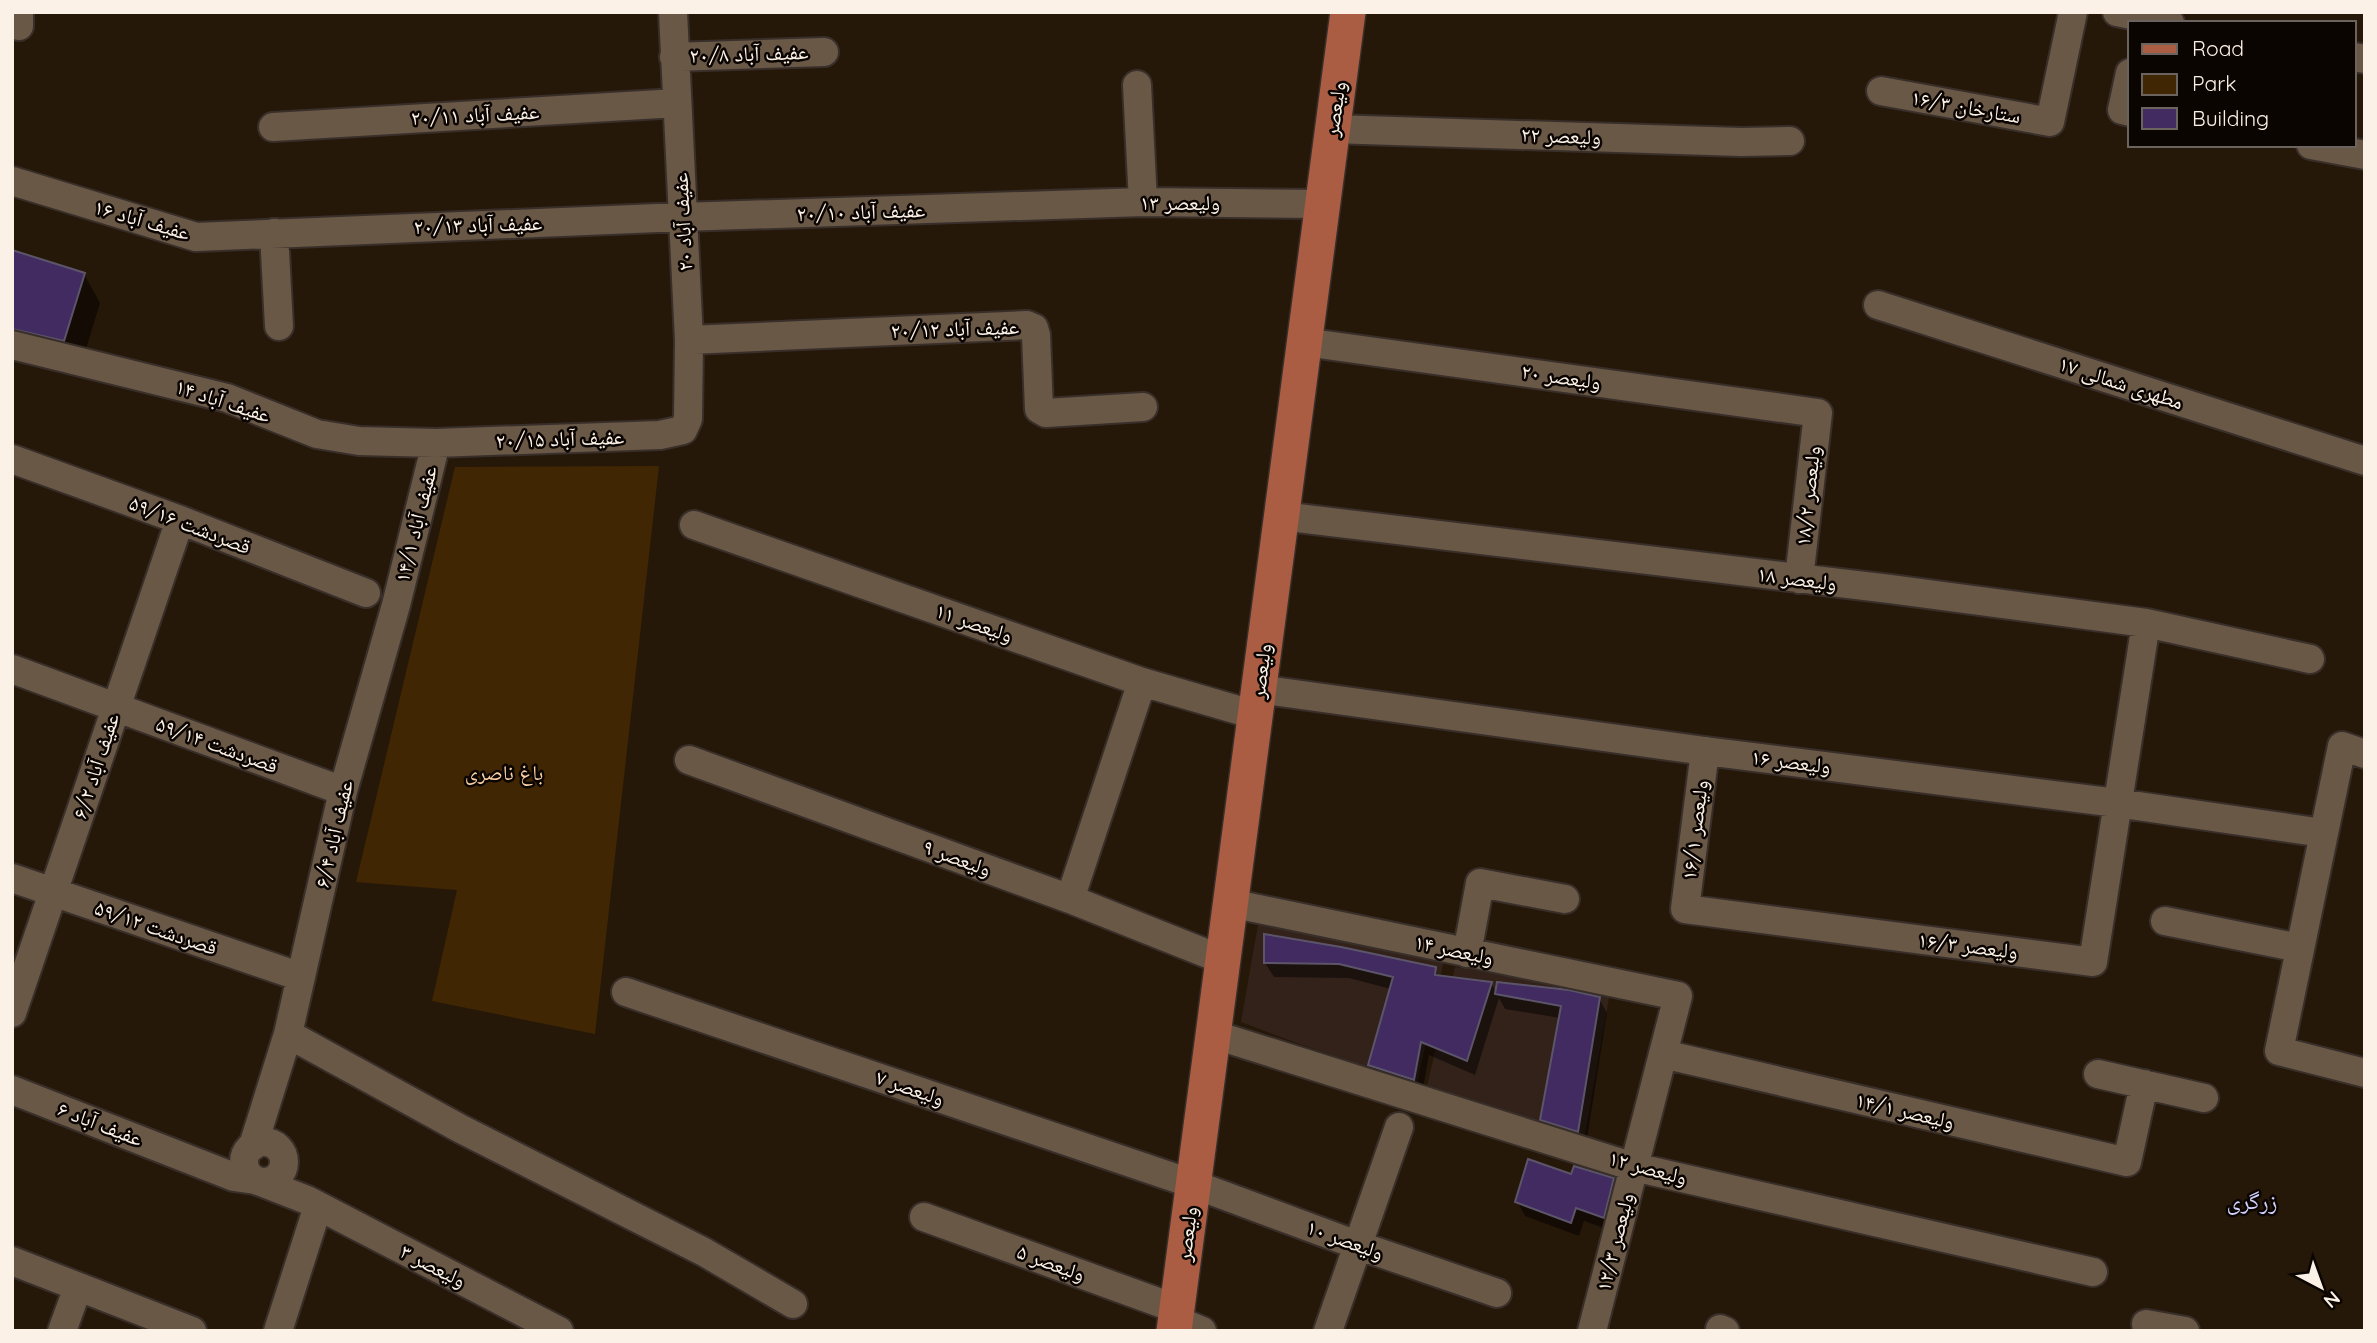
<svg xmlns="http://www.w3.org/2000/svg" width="2377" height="1343" font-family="Quicksand,'Noto Naskh Arabic',sans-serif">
<rect width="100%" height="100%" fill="#261808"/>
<!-- education -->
<path fill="#33221a" d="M1258 925 1444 960 1417 1084 1302 1045 1241 1022Z
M1455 967 1610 992 1583 1146 1426 1090Z"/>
<!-- green -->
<path fill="#412604" d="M659 466 595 1034 432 1001 457 890 356 882 455 467Z"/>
<!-- shadow -->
<path fill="#0007" d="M12 251 84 274 100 303 80 369 12 356Z
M1266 936 1435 969 1440 978 1491 983 1497 994 1599 998 1607 1013 1586 1145 1550 1134 1542 1120 1560 1018 1505 1009 1499 998 1475 1075 1429 1055 1422 1094 1378 1079 1370 1065 1391 989 1349 978 1274 977 1265 963Z
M1572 1176 1613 1180 1621 1194 1612 1231 1584 1221 1579 1236 1525 1216 1517 1201Z"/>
<!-- building -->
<path fill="#412b60" stroke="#5c556a" stroke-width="2" d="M12 250 85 273 64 341 12 329Z
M1264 934 1341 947 1436 967 1435 975 1492 982 1467 1061 1421 1042 1414 1080 1368 1065 1393 977 1339 964 1264 963Z
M1497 982 1569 990 1600 997 1578 1132 1540 1120 1561 1006 1495 994Z
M1528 1159 1571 1174 1574 1166 1614 1178 1604 1218 1576 1208 1571 1223 1515 1202Z"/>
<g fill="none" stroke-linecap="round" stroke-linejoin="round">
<!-- minor casing -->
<g stroke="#392f2a" stroke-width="32">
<path id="minor" d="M19 12V26
M2117 12 2170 23
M674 57 824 52
M2354 57 2365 59
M2130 73 2122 110 2130 112
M1137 85 1143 202
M1881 91 2050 122 2073 12
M273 127 677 103
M1332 129 1741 142 1790 141
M2311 145 2365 155
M12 181 196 237 682 217 1143 202 1321 204
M274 233 279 326
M1878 305 2365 461
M689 340 1027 325 1034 328 1036 335 1039 409 1046 413 1143 407
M1304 342 1818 413 1799 579
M12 345 227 398 317 434 359 441 436 443 660 435 683 430 688 419 689 340 673 12
M12 459 180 520 366 593
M1281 516 1890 589 2146 623 2310 659
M694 525 1142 682 1255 715
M12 669 343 791
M1258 689 1705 751 2117 803 2323 833
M1705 751 1685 909 2093 962 2146 623
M2365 754 2342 746 2279 1051 2365 1073
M689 760 1070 899 1223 960
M12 878 301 977
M1070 899 1142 682
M1230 903 1678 996 1663 1054 2127 1162 2144 1084
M2165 921 2299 948
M1467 953 1480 883 1565 899
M626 992 1193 1184 1357 1245 1497 1293
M12 1013 180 520
M288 1034 461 1129 704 1252 793 1304
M1212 1034 1634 1167 2093 1272
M2098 1074 2204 1098
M12 1090 234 1177 255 1180
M244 1162a20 20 0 1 1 40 0a20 20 0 1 1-40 0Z
M253 1146 288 1034 343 791 396 605 436 443
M261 1182 307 1200 559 1331
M924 1217 1177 1309
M12 1261 192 1331
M1176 1320 1202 1331
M2146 1324 2185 1331
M1720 1329 1725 1331
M62 1331 78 1287
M278 1331 318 1206
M1328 1331 1399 1127
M1592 1331 1663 1054"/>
</g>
<!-- major casing -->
<g stroke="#392f2a" stroke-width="38">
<path id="major" d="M1174 1331 1348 12"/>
</g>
<!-- minor -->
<use href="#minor" stroke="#6a5847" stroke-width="28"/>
<!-- major -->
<use href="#major" stroke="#ab5d43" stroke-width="35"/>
</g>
<g text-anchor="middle" stroke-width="5" stroke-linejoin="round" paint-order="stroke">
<!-- street labels -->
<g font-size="21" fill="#fbf1e7" stroke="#0b0502">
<text transform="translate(749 54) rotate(-2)" y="7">عفیف آباد ۲۰/۸</text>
<text transform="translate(1966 107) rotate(10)" y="7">۱۶/۳ ستارخان</text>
<text transform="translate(1335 109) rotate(-82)" y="7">ولیعصر</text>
<text transform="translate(475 115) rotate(-3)" y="7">عفیف آباد ۲۰/۱۱</text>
<text transform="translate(1561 136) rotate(2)" y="7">۲۲ ولیعصر</text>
<text x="1180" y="210">۱۳ ولیعصر</text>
<text transform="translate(861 212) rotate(-2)" y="7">عفیف آباد ۲۰/۱۰</text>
<text transform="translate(142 220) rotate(16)" y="7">عفیف آباد ۱۶</text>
<text transform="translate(683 222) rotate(-93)" y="7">عفیف آباد ۲۰</text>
<text transform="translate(478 225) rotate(-2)" y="7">عفیف آباد ۲۰/۱۳</text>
<text transform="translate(955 329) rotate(-2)" y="7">عفیف آباد ۲۰/۱۲</text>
<text transform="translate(1561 377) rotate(8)" y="7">۲۰ ولیعصر</text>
<text transform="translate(2121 383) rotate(18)" y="7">۱۷ مطهری شمالی</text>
<text transform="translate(223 401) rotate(18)" y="7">عفیف آباد ۱۴</text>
<text transform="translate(560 439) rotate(-2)" y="7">عفیف آباد ۲۰/۱۵</text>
<text transform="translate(1808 496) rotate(-84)" y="7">۱۸/۲ ولیعصر</text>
<text transform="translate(416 524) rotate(-76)" y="7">عفیف آباد ۱۴/۱</text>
<text transform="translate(190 525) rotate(21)" y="7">۵۹/۱۶ قصردشت</text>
<text transform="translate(1797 579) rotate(7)" y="7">۱۸ ولیعصر</text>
<text transform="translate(974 623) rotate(19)" y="7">۱۱ ولیعصر</text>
<text transform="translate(1261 671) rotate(-83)" y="7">ولیعصر</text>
<text transform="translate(217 745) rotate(20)" y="7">۵۹/۱۴ قصردشت</text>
<text transform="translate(1791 762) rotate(7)" y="7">۱۶ ولیعصر</text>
<text transform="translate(96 766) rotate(-72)" y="7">عفیف آباد ۶/۲</text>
<text transform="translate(1695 830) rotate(-83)" y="7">۱۶/۱ ولیعصر</text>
<text transform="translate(334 834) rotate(-77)" y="7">عفیف آباد ۶/۴</text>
<text transform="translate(957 858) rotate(20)" y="7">۹ ولیعصر</text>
<text transform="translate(156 928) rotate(19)" y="7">۵۹/۱۲ قصردشت</text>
<text transform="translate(1968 946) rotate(7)" y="7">۱۶/۳ ولیعصر</text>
<text transform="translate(1454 950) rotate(12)" y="7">۱۴ ولیعصر</text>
<text transform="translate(910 1088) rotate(19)" y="7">۷ ولیعصر</text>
<text transform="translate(1905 1111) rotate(13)" y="7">۱۴/۱ ولیعصر</text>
<text transform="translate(100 1124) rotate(21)" y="7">عفیف آباد ۶</text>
<text transform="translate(1648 1168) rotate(15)" y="7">۱۲ ولیعصر</text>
<text transform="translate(1187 1234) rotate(-83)" y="7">ولیعصر</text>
<text transform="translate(1345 1240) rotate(20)" y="7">۱۰ ولیعصر</text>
<text transform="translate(1615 1242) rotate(-76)" y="7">۱۲/۳ ولیعصر</text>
<text transform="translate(1051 1263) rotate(20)" y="7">۵ ولیعصر</text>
<text transform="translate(433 1266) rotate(27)" y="7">۳ ولیعصر</text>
</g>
<!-- park labels -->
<g font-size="21" fill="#fad0a6" stroke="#0b0502">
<text x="504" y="780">باغ ناصری</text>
</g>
<!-- neighbourhood labels -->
<g font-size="23" fill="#d2d1fd" stroke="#0b0502">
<text x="2252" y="1209">زرگری</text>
</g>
</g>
<!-- border -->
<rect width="2377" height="1343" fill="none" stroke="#fbf1e7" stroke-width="28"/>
<!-- legend -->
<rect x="2128" y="21" width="228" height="126" fill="#0b0502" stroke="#6b635e" stroke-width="2"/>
<rect x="2142" y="44" width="35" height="10" fill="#ab5d43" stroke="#6b635e" stroke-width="2"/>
<text x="2192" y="56" font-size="21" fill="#fbf1e7">Road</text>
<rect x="2142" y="74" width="35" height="21" fill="#412604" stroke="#6b635e" stroke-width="2"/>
<text x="2192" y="91" font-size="21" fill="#fbf1e7">Park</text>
<rect x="2142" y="108" width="35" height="21" fill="#412b60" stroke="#6b635e" stroke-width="2"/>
<text x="2192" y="126" font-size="21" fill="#fbf1e7">Building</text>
<!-- north arrow -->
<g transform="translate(2321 1287) rotate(139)" stroke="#0b0502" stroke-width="5" paint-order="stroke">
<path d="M0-5L12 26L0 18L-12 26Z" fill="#fbf1e7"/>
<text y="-10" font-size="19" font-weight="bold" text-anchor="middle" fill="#fbf1e7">N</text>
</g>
</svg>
